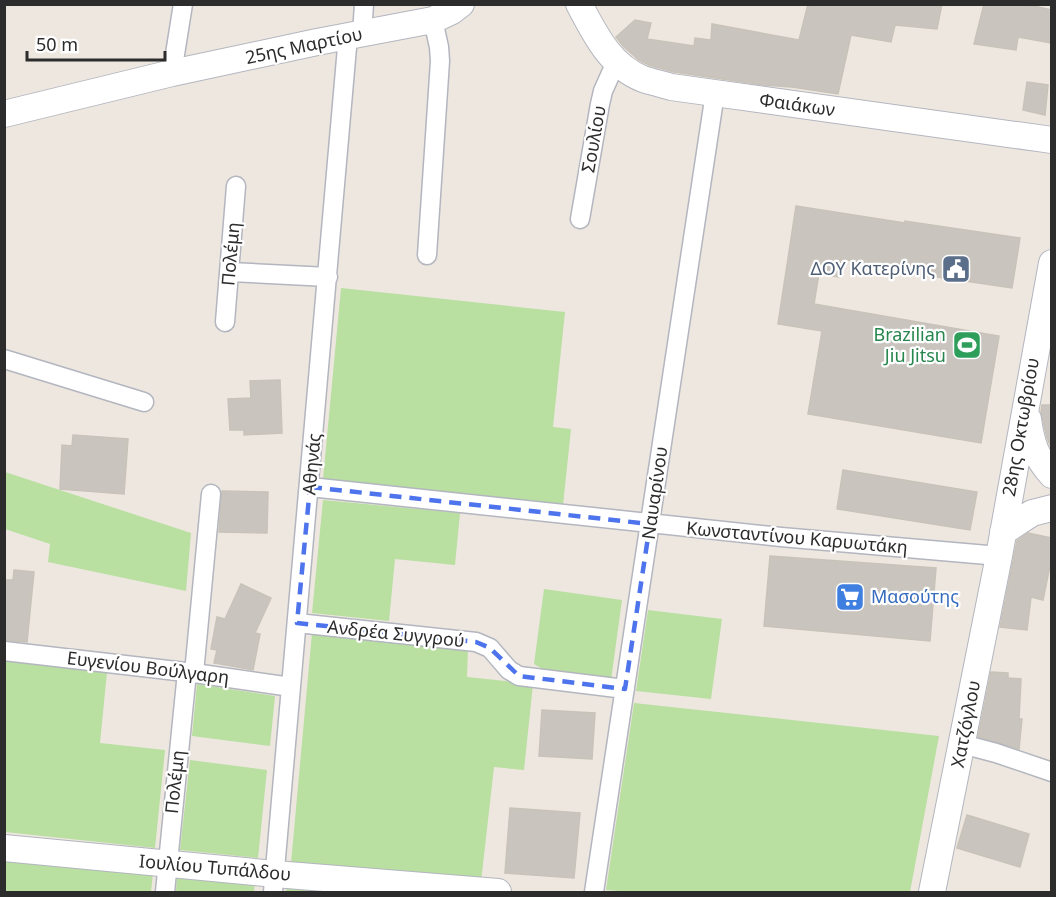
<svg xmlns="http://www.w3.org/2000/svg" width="1056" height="897" font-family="'Noto Sans',sans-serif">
<rect width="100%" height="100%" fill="#ede7e0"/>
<!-- green -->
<path fill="#b9dfa1" d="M341 288 565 312 553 427 571 429 563 505 323 479Z
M5 472 191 533 186 591 48 562 50 544 5 529Z
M323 500 460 513 455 565 395 559 389 621 312 613Z
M544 589 622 600 611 680 546 671 534 664Z
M648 610 722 619 711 699 636 691Z
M312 633 468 648 467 677 533 684 524 770 494 767 481 882 291 863Z
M5 660 107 672 100 743 165 750 155 848 5 832Z
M197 684 275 696 270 746 192 736Z
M634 703 939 736 910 892H632L606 890Z
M190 760 267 770 258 858 180 850Z
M4 859 153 873 151 892H5Z
M177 876 255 883 254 892H176Z
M287 886 355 892H286Z"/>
<!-- building -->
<path fill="#c9c5be" stroke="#c8c2b9" stroke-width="1.5" d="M808 4H942L937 29 895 25 891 42 851 35 838 94 792 87 764 85 674 72 649 65 639 60 624 47 616 37 635 20 651 23 647 39 694 46 695 38 711 40 712 24 799 40Z
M984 4H1025L1052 10V43L1018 37 1016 50 974 44Z
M1027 82 1048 85 1045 115 1023 110Z
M796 206 905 223V221L1020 238 1012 288 897 271V268L841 259 839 277 819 274 814 304 999 336 981 443 808 414 822 331 778 324Z
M280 380 282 433 244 435V430H230L228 399 251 398 250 381Z
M1042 405H1052V449L1047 438 1041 412Z
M73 435 128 439 124 494 60 489 62 445 72 446Z
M843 470 977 492 970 530 837 509Z
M222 491 268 492 267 533 219 532Z
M1028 533 1052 538V556L1043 600 1031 597 1027 630 1000 627 1017 541Z
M770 556 936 568 930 641 764 626Z
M14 570 34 572 27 642 4 640V580H13Z
M241 584 271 598 255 633 260 634 253 670 214 663 217 650 211 649 217 617 225 619Z
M991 672 1008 673V678L1021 679 1019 719H1022L1019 749 978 737Z
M542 710 595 713 592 759 539 756Z
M510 808 580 813 574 878 505 873Z
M967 815 1029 834 1020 867 957 848Z"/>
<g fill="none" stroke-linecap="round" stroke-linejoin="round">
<!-- street casing -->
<g stroke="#b3b6bf" stroke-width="21">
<path id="street" d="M362 34 364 4
M172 73 183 4
M580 219 600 104 603 91 616 62
M427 255 440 61 439 47 433 20
M230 272 328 277
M225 322 236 186
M4 359 144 402
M310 487 781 537 999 556
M297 623 476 642 490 648 509 670 519 676 625 689
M4 651 194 673 291 687
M194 673 211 494
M962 744 996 753 1052 772
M165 892 187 672
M273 892C298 607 325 322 348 36
M594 892 715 93"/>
</g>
<!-- secondary casing -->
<g stroke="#b3b6bf" stroke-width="28">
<path id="secondary" d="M579 4C595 34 610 66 643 79 652 82 662 84 671 87L1052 140
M4 114 172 73 317 42 433 20 452 11 461 4
M1028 419C1031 442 1036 458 1052 475
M1003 532 1032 513 1052 508
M4 848 275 874 498 892
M932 892 999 556 1052 263"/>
</g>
<!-- street -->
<use href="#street" stroke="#fff" stroke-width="18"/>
<!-- secondary -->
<use href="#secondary" stroke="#fff" stroke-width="26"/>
</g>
<!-- marked area -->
<path fill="none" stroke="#4d73ed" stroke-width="4.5" stroke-dasharray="12 8" stroke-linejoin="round" d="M310 487 650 524 625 689 519 676 490 648 476 642 297 623Z"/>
<!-- icons -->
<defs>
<g id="civic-square" transform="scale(1.5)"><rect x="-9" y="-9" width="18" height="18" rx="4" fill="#5c6f8a" stroke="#fff"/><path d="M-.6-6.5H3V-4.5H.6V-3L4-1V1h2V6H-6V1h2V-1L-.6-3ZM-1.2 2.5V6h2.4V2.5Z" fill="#fff"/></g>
<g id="stadium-square" transform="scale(1.5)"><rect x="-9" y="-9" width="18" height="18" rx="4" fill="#2e9e5b" stroke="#fff"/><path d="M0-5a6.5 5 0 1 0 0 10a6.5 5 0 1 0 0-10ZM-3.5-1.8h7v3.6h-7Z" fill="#fff"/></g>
<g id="supermarket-square" transform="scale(1.5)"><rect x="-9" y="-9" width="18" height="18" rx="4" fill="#3f7fe0" stroke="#fff"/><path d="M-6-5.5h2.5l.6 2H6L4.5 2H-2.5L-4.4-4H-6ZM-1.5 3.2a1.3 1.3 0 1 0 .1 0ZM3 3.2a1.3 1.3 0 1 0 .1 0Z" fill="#fff"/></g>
</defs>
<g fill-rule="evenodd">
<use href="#civic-square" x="956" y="269"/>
<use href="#stadium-square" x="967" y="345"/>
<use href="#supermarket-square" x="850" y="597"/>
</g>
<g text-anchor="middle" stroke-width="4.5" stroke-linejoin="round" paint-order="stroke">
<!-- street labels -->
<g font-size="18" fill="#2c2c2c" stroke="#fff">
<text transform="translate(304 46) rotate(-12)" y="6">25ης Μαρτίου</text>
<text transform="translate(797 105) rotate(8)" y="6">Φαιάκων</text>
<text transform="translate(594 139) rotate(-80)" y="6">Σουλίου</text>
<text transform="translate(231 254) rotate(-85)" y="6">Πολέμη</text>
<text transform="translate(1021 427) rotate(-80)" y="6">28ης Οκτωβρίου</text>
<text transform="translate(312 464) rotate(-85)" y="6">Αθηνάς</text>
<text transform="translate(655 493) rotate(-82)" y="6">Ναυαρίνου</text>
<text transform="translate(797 538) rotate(5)" y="6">Κωνσταντίνου Καρυωτάκη</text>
<text transform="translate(396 634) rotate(6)" y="6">Ανδρέα Συγγρού</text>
<text transform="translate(148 668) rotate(7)" y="6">Ευγενίου Βούλγαρη</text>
<text transform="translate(966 724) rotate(-79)" y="6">Χατζόγλου</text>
<text transform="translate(175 782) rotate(-84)" y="6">Πολέμη</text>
<text transform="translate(215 868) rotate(5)" y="6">Ιουλίου Τυπάλδου</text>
</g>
<!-- service labels -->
<g font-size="18" fill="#4e5e75" stroke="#fff" text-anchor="end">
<text x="935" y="275">ΔΟΥ Κατερίνης</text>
</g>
<!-- leisure labels -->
<g font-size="18" fill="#27864d" stroke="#fff" text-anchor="end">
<text x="946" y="341">Brazilian<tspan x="946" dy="21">Jiu Jitsu</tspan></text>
</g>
<!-- shop labels -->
<g font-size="18" fill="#366cbe" stroke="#fff" text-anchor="start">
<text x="871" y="603">Μασούτης</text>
</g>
</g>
<!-- border -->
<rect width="1056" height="897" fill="none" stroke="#2c2c2c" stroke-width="12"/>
<!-- scale -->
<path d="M27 51v9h138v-9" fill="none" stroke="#2c2c2c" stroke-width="3"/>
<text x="36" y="51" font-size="18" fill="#2c2c2c" stroke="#ffffff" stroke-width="4.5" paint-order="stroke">50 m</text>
</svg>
